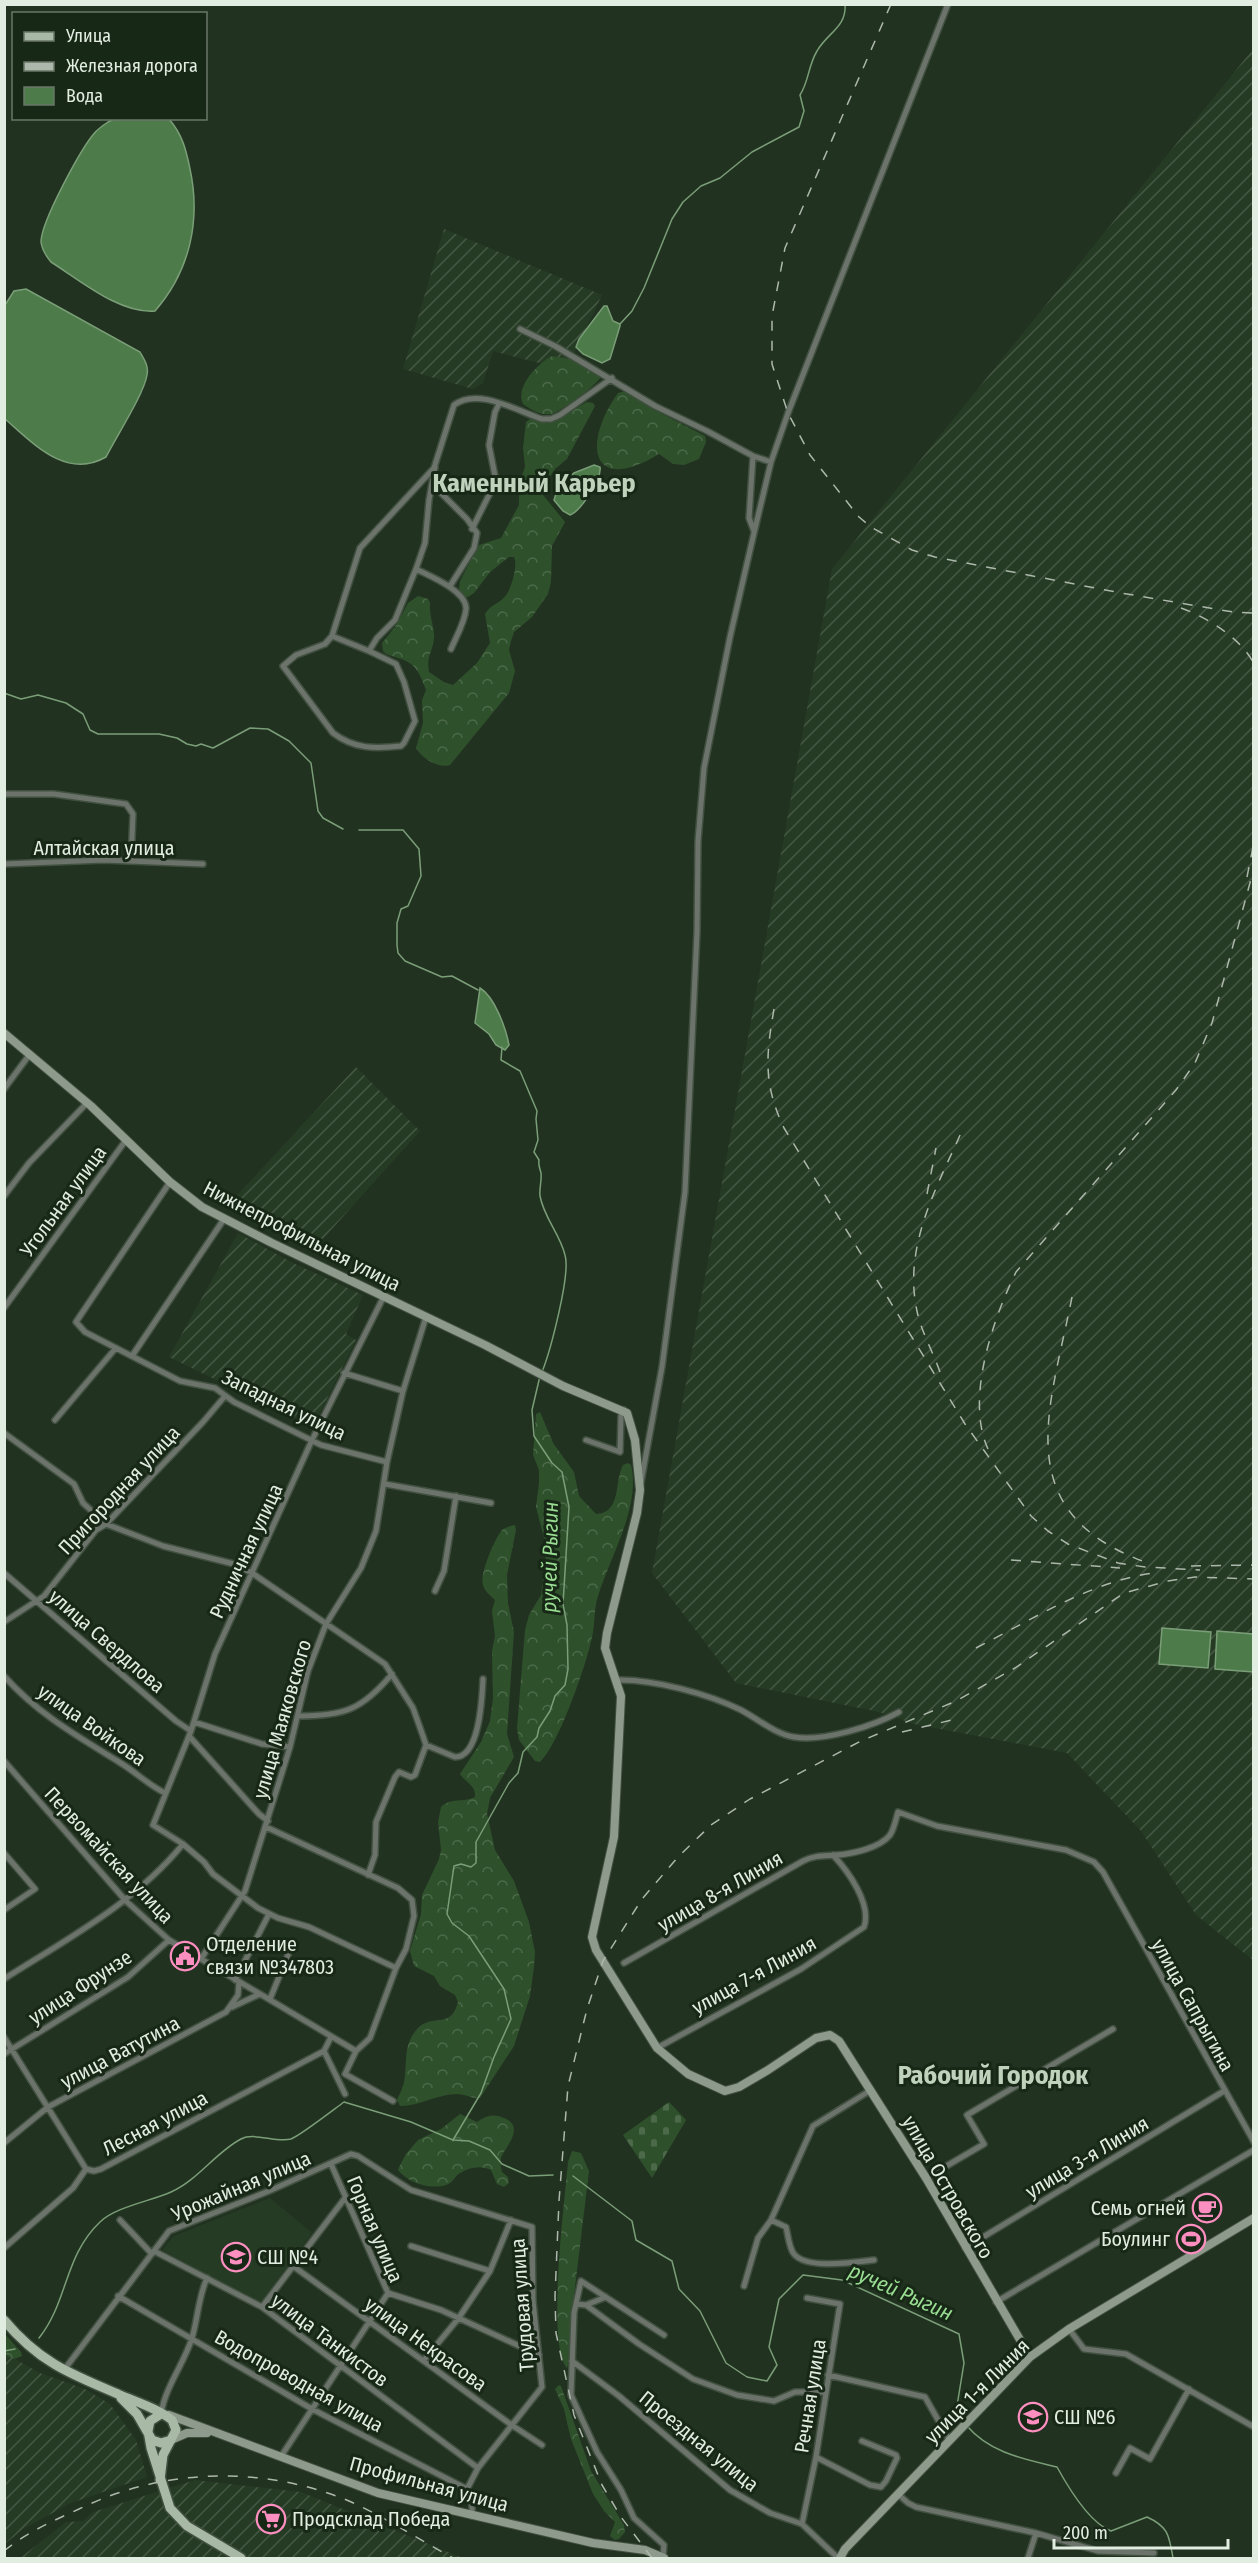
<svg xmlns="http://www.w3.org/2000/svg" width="1258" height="2563" font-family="'Fira Sans Condensed',sans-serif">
<defs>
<pattern id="industrial-furrows" width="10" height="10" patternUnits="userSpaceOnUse" patternTransform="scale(1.5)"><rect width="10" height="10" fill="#263b24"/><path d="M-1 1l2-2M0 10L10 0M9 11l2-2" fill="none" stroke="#455844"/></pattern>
<pattern id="forest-crowns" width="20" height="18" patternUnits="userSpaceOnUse" patternTransform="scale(1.5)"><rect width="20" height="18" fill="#2e512b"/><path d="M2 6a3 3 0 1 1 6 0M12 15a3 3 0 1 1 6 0" fill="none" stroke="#4c6a49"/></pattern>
<pattern id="cemetery-stones" width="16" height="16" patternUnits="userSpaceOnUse" patternTransform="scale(1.5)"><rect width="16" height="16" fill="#2e512b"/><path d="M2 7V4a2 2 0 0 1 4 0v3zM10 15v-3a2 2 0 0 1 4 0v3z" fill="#4c6a49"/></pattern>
</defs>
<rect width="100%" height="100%" fill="#223221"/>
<!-- built -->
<path fill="#263b24" d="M270 2198 312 2233 260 2303 162 2250 174 2236Z"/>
<!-- industrial -->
<path fill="url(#industrial-furrows)" d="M1253 49V1960L1196 1915 1141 1831 1067 1753 914 1724 879 1712 736 1683 652 1573 832 569Z
M444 229 602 295 570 362 547 365 493 351 483 383 473 389 403 369Z
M356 1067 420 1131 313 1250 227 1206Z
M238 1233 293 1263 363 1295 346 1334 356 1340 313 1427 169 1357Z
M4 2353 40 2373 85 2389 110 2404 136 2440 147 2477 71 2503 23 2529 5 2544Z
M195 2480 301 2492 463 2558H20L66 2522 83 2521 93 2512Z"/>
<!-- forest -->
<path fill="url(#forest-crowns)" d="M552 356 575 360 601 376C598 385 561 411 551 414 541 416 530 409 523 404 515 387 537 364 552 356Z
M622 392H626L649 407 705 436 706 442 699 459 684 465 673 464 659 454C590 496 582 443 618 393Z
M587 402 593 403 595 406 567 459 555 469 542 488 543 495 565 522 552 546 551 582 548 594 532 617 514 632 511 641 509 650 515 671 509 693 450 765C438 769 422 758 416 748L423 723 422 700 426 690C416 662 411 662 386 654L383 651 382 643 395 627 408 603 418 596 428 599 430 603C429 618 435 627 434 638 433 652 426 655 429 672L444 682 453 685 477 663 490 643 485 614C490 605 501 603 507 594 512 585 518 566 514 557H509L490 572 474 593 468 597H465L459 589 460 581 479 545 501 538 519 505V484L525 467 523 448 526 422 530 419C560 426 563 415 587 402Z
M540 1412 553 1443 574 1472 579 1496 596 1514C622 1513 614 1481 623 1465L628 1463 631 1465C641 1506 610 1557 598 1596 594 1608 595 1620 593 1632 589 1658 559 1745 540 1762L535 1761 519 1740 517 1728 525 1630 529 1615 541 1595 546 1554 545 1542 536 1507 539 1483V1470L533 1455 536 1414Z
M515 1525 516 1530 507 1575 508 1603 514 1632 507 1734 514 1757 490 1798 487 1814 495 1850 514 1881 529 1922 535 1952 534 1967 530 1996 514 2046 480 2098C471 2099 466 2094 457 2094 437 2094 420 2106 400 2106L397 2100C399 2095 403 2088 404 2082 408 2063 402 2045 418 2028 433 2013 451 2030 458 2002L455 1995 440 1986 434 1976 414 1966 410 1951 421 1914 422 1895 439 1859 441 1850 438 1822 441 1807C451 1797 464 1803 475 1797 476 1785 466 1783 460 1774L481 1742 490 1721 493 1698 492 1651 495 1636 492 1611 495 1600C490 1595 485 1592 483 1585 479 1575 495 1538 502 1530 506 1527 510 1526 515 1525Z
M460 2114 477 2122C486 2116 493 2113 504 2118 526 2127 505 2147 501 2158 500 2162 501 2169 502 2172L508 2177 509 2183 504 2187 497 2184 491 2170C481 2165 469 2167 460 2173 454 2177 453 2183 446 2185 430 2190 408 2183 398 2170L399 2167 406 2154 418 2140 441 2129Z
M572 2151 581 2153 589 2171 572 2312 570 2358 567 2368C546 2344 565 2199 568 2162Z
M4 2333 21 2352 22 2356 14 2359 5 2355Z
M559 2385 561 2386 591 2471 624 2525 625 2532 619 2539 615 2540 610 2536 615 2522 604 2511 593 2494 571 2439 564 2409 555 2389Z"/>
<!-- cemetery -->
<path fill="url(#cemetery-stones)" d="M669 2102 686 2120 652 2178 623 2135Z"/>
<!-- water -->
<path fill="#4d7c4a" stroke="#7a9e77" stroke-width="1.5" d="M114 119H169C182 134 186 149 190 169 201 220 190 271 155 311 120 314 81 281 51 262 46 256 42 250 41 242 41 222 79 153 92 136 97 129 107 122 114 119Z
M26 289 140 352C144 359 149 366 147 375 144 394 116 437 106 457 66 480 33 443 5 419V305L14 291Z
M604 306H607L613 321 620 324V326L610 359 602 363 583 354 576 347 579 339Z
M594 465 600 467C602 478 581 511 570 515L563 511 554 500 558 487 574 473Z
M480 988C495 997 506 1029 509 1045L505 1050 496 1045 489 1034 475 1023Z
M1162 1628 1211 1632 1208 1668 1159 1664Z
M1217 1631 1253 1634V1672L1215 1669Z"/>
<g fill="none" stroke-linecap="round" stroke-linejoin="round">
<!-- stream -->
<path stroke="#7a9e77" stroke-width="1.5" d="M620 324 632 311 644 288 672 219 683 202 701 186 720 178 752 152 799 127 804 111 800 95C809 81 808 66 817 51 827 33 847 27 845 4
M4 693 21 699 38 695 66 703 83 714 90 730 98 734H159L177 738 187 744 196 746 201 744 213 748 250 728 268 729 289 741 311 763 318 811 323 818 343 829
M359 830H403L419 849 421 876 408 906 401 909 397 923V945L398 953 405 961 442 977 452 976 478 990
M502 1047 501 1060 520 1071 537 1111 536 1119 538 1140 534 1152 539 1160C538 1166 540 1168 541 1173 542 1180 539 1189 540 1196 544 1218 560 1234 565 1255 571 1274 550 1352 542 1372
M453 2140 481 2093 494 2057 511 2019 504 1989 469 1936 452 1923 447 1914 454 1866 461 1864 471 1867 476 1863V1842L509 1783 518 1773 523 1752 537 1737 539 1728 550 1711 555 1696 565 1685 568 1669 567 1625 563 1604 569 1507 562 1472 552 1463 534 1436 532 1410 540 1376
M573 2176 632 2221 636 2240 672 2261 679 2289 700 2311 726 2363 747 2377 767 2381 777 2365 769 2347 779 2299 803 2275 842 2280 959 2334 964 2363 956 2412 964 2422
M39 2338C68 2302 64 2256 100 2222 115 2207 151 2201 171 2192 198 2180 216 2152 241 2139 254 2132 276 2143 291 2139 301 2135 333 2110 344 2102L411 2122 453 2140 469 2141 490 2150 502 2164 529 2176 553 2175
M4 2351 15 2349
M967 2426C990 2453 1024 2459 1057 2467 1068 2487 1090 2523 1111 2531L1147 2517C1169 2527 1169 2536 1173 2558"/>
<!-- street casing -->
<g stroke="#415040" stroke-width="8">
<path id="street" d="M520 329 555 346 655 406 707 431 753 456 771 462
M753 456 749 518 754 531
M433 485 467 519 477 533 474 548 450 586
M472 529 496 481 489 445 495 412 499 404
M416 569C430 576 467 591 466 609 465 622 456 637 451 649
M332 636 369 651 377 638 395 620 416 569 425 543 429 500 435 467
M369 651 396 664 404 682 415 721 404 743 401 746C375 749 354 749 333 733L283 666 296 655 325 644 332 636 360 548 434 468 454 405C478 387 517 411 542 419H551L560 415 612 378
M4 794H54L126 804 133 814 131 861
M4 864 104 860 203 864
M4 1089 30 1054
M170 1182 76 1322 85 1332 180 1381 215 1388 234 1402 321 1445 387 1462
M4 1196 29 1163 87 1103
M384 1296 312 1440 215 1654 191 1731 153 1825 183 1844 204 1862 213 1874 258 1908 278 1918 309 1927 396 1968
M4 1308 126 1140
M132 1356 224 1219
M344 1373 403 1391
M55 1420 115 1349
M4 1433 74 1484 83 1503 106 1524 163 1546 234 1564 252 1573 385 1664 413 1708 423 1736 426 1745 415 1775 411 1777 399 1772 395 1777 376 1822 375 1855 368 1875
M586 1440 620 1452 621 1416 624 1410
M641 1482 662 1367 685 1192 697 932 698 841 704 768 730 637 754 533 771 462 788 413 948 4
M385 1484 491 1503
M4 1573 176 1721 191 1731
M435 1591 444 1571 456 1496
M4 1622 44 1596 96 1530 106 1524 203 1422 225 1396
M4 1676C38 1714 77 1736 119 1762 136 1772 148 1785 165 1793
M617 1680C654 1679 708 1694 741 1710 758 1719 775 1734 794 1737 823 1742 874 1726 899 1712
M298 1716C344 1716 362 1710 392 1674
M194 1722 262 1744 290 1747
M189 1736 259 1814 268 1821
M426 1745 455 1757C480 1757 482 1698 483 1679
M4 1761 126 1901 169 1940 356 2051
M266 1827 398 1888 412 1900 414 1916 406 1949 396 1968 370 2038 356 2051 345 2074 393 2101
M4 1853 35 1889 4 1910
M201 1959 245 1891 290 1747 308 1671 326 1624 361 1568 376 1531 387 1462 403 1391 426 1317
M624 1963 803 1861C815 1855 824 1856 836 1855 852 1854 880 1848 890 1835 894 1829 896 1819 898 1812L937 1826 1066 1850 1094 1862 1103 1872 1254 2142
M4 1979C67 1939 135 1903 183 1844
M235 1980 269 1914
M270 1999 288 1955
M232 2007 260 1994
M4 2037 86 2169
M657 2048 801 1969 864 1927C872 1904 848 1871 833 1855
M324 2051 345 2094
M4 2054 128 1977 169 1940
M4 2143 48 2107 226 2012 238 1995 239 1982
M926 2178 984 2144 967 2115 1113 2029
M120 2220 152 2254
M771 2220 786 2227C788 2235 789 2248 794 2254 807 2270 856 2262 874 2260
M411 2246 490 2271
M4 2248 73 2188 86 2169 94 2171 101 2169 324 2051 331 2037
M965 2248 1224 2091
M154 2251 262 2307 478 2468
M293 2266 513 2426 542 2445
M744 2286 758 2238 771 2220 813 2126 871 2090
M388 2293 441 2310 539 2355
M118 2296 312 2409 467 2489
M996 2302 1254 2150
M576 2304 586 2305 639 2344 693 2379 737 2395 774 2401 795 2392H825
M586 2305 606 2297
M262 2307 345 2198
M1069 2329 1084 2349 1126 2354 1254 2427
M424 2360 458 2319 490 2271 511 2220
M572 2361 619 2396 730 2490 770 2513 802 2524 838 2558
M64 2370 169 2231 269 2191 351 2154 358 2156 411 2190 532 2227 533 2301 542 2387 478 2468 467 2489 472 2505V2516
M828 2375 925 2397 950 2441
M161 2414C165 2387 184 2364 192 2338 198 2318 198 2298 207 2278
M282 2455 388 2293 331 2164
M816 2457 870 2485 881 2487 886 2481 897 2458 896 2455 862 2441
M1116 2473 1130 2448 1150 2459 1189 2389
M898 2494 908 2503 916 2507 1036 2533 1098 2551 1154 2553
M802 2524 816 2457 840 2304 807 2298
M663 2558 664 2545 634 2518 621 2490 597 2452 571 2395 574 2313 581 2281 664 2335
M1028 2558 1036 2533"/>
</g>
<!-- secondary casing -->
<g stroke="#415040" stroke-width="10">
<path id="secondary" d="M4 1033 91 1106 170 1182 202 1207 272 1243 485 1345 563 1386 627 1413 635 1440 640 1490 637 1513 607 1633 605 1648 621 1696 614 1837 592 1937 596 1950 657 2048 688 2074 725 2091 739 2087 768 2070 816 2038 830 2035 839 2041 926 2178 1030 2357
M169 2415 378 2493 593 2543 645 2550 664 2558
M171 2440 187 2433H207
M840 2558 845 2549 1030 2357 1069 2329 1254 2218"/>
</g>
<!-- primary casing -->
<g stroke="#415040" stroke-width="12">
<path id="primary" d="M4 2320C39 2362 70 2374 118 2394 136 2402 157 2408 172 2420L176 2430 163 2455 160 2480
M121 2398 137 2414 152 2440 161 2443 171 2440
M161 2414 150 2421 148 2431 151 2448 170 2508 187 2526 241 2558"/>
</g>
<!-- street -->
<use href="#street" stroke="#6b736a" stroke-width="5"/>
<!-- secondary -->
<use href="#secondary" stroke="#8d9a8c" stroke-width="8"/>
<!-- primary -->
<use href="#primary" stroke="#a8b9a6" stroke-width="9"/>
<!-- rail -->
<path stroke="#acb8ab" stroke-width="1.5" stroke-dasharray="10 10" stroke-linecap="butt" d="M891 4 785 248 772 316V364L788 413 810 455 859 517 871 527 912 550 935 557 1121 593 1233 612 1254 613
M1181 608C1207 617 1242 639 1254 664
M1247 877 1254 842
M774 1009C766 1055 763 1084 784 1128L965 1424 1031 1516 1048 1531 1068 1544 1118 1563 1145 1567 1200 1570
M927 1194 936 1148
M1072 1297C1050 1409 1007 1511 1145 1562
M940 1372C933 1352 921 1331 917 1311 903 1247 936 1189 961 1133
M988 1449C965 1399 993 1319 1016 1272L1176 1090 1195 1063 1212 1023 1254 868
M1011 1560 1120 1568
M1191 1566 1254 1565
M976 1648C1033 1619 1090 1582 1153 1573
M902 1732 956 1719
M4 2551C27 2532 53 2521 79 2509 163 2468 262 2465 349 2501 385 2517 418 2539 453 2558
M652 2558 621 2517 602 2485 574 2415 556 2333 555 2296 559 2201 568 2086 587 2009 603 1961 642 1899 678 1857 711 1825 750 1799 861 1741 956 1701 1015 1668 1124 1593 1168 1581 1195 1577 1254 1579"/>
</g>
<!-- icons -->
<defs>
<g id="civic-ring" transform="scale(1.5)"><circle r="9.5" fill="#182817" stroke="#fd8ec0" stroke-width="1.5"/><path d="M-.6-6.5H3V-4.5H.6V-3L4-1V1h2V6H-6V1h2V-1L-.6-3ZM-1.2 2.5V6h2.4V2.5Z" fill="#fd8ec0"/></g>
<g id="cafe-ring" transform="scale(1.5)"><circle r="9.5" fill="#182817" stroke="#fd8ec0" stroke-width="1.5"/><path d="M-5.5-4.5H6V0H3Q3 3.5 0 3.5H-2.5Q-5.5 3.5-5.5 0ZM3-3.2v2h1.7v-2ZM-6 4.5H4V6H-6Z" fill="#fd8ec0"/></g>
<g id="stadium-ring" transform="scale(1.5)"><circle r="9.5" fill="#182817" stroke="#fd8ec0" stroke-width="1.5"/><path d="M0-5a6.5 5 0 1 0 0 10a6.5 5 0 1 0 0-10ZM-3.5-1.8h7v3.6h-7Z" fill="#fd8ec0"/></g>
<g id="school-ring" transform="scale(1.5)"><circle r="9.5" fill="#182817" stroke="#fd8ec0" stroke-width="1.5"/><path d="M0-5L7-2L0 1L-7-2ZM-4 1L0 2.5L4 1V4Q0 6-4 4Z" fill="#fd8ec0"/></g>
<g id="supermarket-ring" transform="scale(1.5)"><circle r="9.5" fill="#182817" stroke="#fd8ec0" stroke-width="1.5"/><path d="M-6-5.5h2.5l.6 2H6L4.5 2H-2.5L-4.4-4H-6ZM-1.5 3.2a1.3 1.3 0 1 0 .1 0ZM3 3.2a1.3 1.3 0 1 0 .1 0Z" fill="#fd8ec0"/></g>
</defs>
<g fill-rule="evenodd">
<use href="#civic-ring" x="185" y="1956"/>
<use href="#cafe-ring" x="1207" y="2208"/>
<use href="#stadium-ring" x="1191" y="2239"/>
<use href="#school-ring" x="236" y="2257"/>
<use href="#school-ring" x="1033" y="2417"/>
<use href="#supermarket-ring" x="271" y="2519"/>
</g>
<g text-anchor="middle" stroke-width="6" stroke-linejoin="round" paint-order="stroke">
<!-- street labels -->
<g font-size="20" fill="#e2ede1" stroke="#182817">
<text x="104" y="855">Алтайская улица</text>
<text transform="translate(63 1201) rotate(-54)" y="7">Угольная улица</text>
<text transform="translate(302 1236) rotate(27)" y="7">Нижнепрофильная улица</text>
<text transform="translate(284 1405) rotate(26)" y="7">Западная улица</text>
<text transform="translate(119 1490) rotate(-47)" y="7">Пригородная улица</text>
<text transform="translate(246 1551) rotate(-65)" y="7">Рудничная улица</text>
<text transform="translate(107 1641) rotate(41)" y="7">улица Свердлова</text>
<text transform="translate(282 1719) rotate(-74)" y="7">улица Маяковского</text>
<text transform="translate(92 1725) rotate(35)" y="7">улица Войкова</text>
<text transform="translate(109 1855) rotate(47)" y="7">Первомайская улица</text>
<text transform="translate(720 1891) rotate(-30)" y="7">улица 8-я Линия</text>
<text transform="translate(754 1975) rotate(-29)" y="7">улица 7-я Линия</text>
<text transform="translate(80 1987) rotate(-33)" y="7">улица Фрунзе</text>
<text transform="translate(1193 2005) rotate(61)" y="7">улица Сапрыгина</text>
<text transform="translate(120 2052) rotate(-28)" y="7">улица Ватутина</text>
<text transform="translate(155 2123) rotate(-28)" y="7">Лесная улица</text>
<text transform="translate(1087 2157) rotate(-31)" y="7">улица 3-я Линия</text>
<text transform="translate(241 2186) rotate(-23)" y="7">Урожайная улица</text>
<text transform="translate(948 2187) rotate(60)" y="7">улица Островского</text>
<text transform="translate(375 2229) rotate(67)" y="7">Горная улица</text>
<text transform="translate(522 2305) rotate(-94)" y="7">Трудовая улица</text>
<text transform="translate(330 2340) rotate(37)" y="7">улица Танкистов</text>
<text transform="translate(426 2344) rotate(36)" y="7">улица Некрасова</text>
<text transform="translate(299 2381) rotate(29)" y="7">Водопроводная улица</text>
<text transform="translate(977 2391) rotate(-45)" y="7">улица 1-я Линия</text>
<text transform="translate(810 2396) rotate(-81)" y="7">Речная улица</text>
<text transform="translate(699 2441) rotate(39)" y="7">Проездная улица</text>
<text transform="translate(429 2484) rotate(15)" y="7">Профильная улица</text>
</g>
<!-- poi labels -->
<g font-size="20" fill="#e2ede1" stroke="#182817" text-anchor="start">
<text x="206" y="1951">Отделение<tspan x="206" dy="23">связи №347803</tspan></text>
<text x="1186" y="2215" text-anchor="end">Семь огней</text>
<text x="1170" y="2246" text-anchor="end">Боулинг</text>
<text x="257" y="2264">СШ №4</text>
<text x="1054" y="2424">СШ №6</text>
<text x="292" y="2526">Продсклад Победа</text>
</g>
<!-- water labels -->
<g font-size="21" font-style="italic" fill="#99dd93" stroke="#182817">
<text transform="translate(550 1557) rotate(-89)" y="7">ручей Рыгин</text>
<text transform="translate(901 2292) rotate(24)" y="7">ручей Рыгин</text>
</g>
<!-- district labels -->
<g font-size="26" font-weight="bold" fill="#bed2bc" stroke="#182817">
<text x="534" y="492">Каменный Карьер</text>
<text x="993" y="2084">Рабочий Городок</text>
</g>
</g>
<!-- border -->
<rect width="1258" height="2563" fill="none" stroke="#e2ede1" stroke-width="12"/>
<!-- legend -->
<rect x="12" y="12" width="195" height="108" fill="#182817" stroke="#697768" stroke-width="1.5"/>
<rect x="24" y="32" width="30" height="9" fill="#a8b9a6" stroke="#697768" stroke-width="1.5"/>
<text x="66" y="42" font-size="18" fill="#e2ede1">Улица</text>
<rect x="24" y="62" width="30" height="9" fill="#acb8ab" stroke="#697768" stroke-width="1.5"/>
<text x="66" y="72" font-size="18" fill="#e2ede1">Железная дорога</text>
<rect x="24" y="87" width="30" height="18" fill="#4d7c4a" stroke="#697768" stroke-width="1.5"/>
<text x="66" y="102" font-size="18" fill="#e2ede1">Вода</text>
<!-- scale -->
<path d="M1054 2539v9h174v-9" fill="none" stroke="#e2ede1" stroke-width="3"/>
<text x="1063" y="2539" font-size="18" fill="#e2ede1" stroke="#182817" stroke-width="4.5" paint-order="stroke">200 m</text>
</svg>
